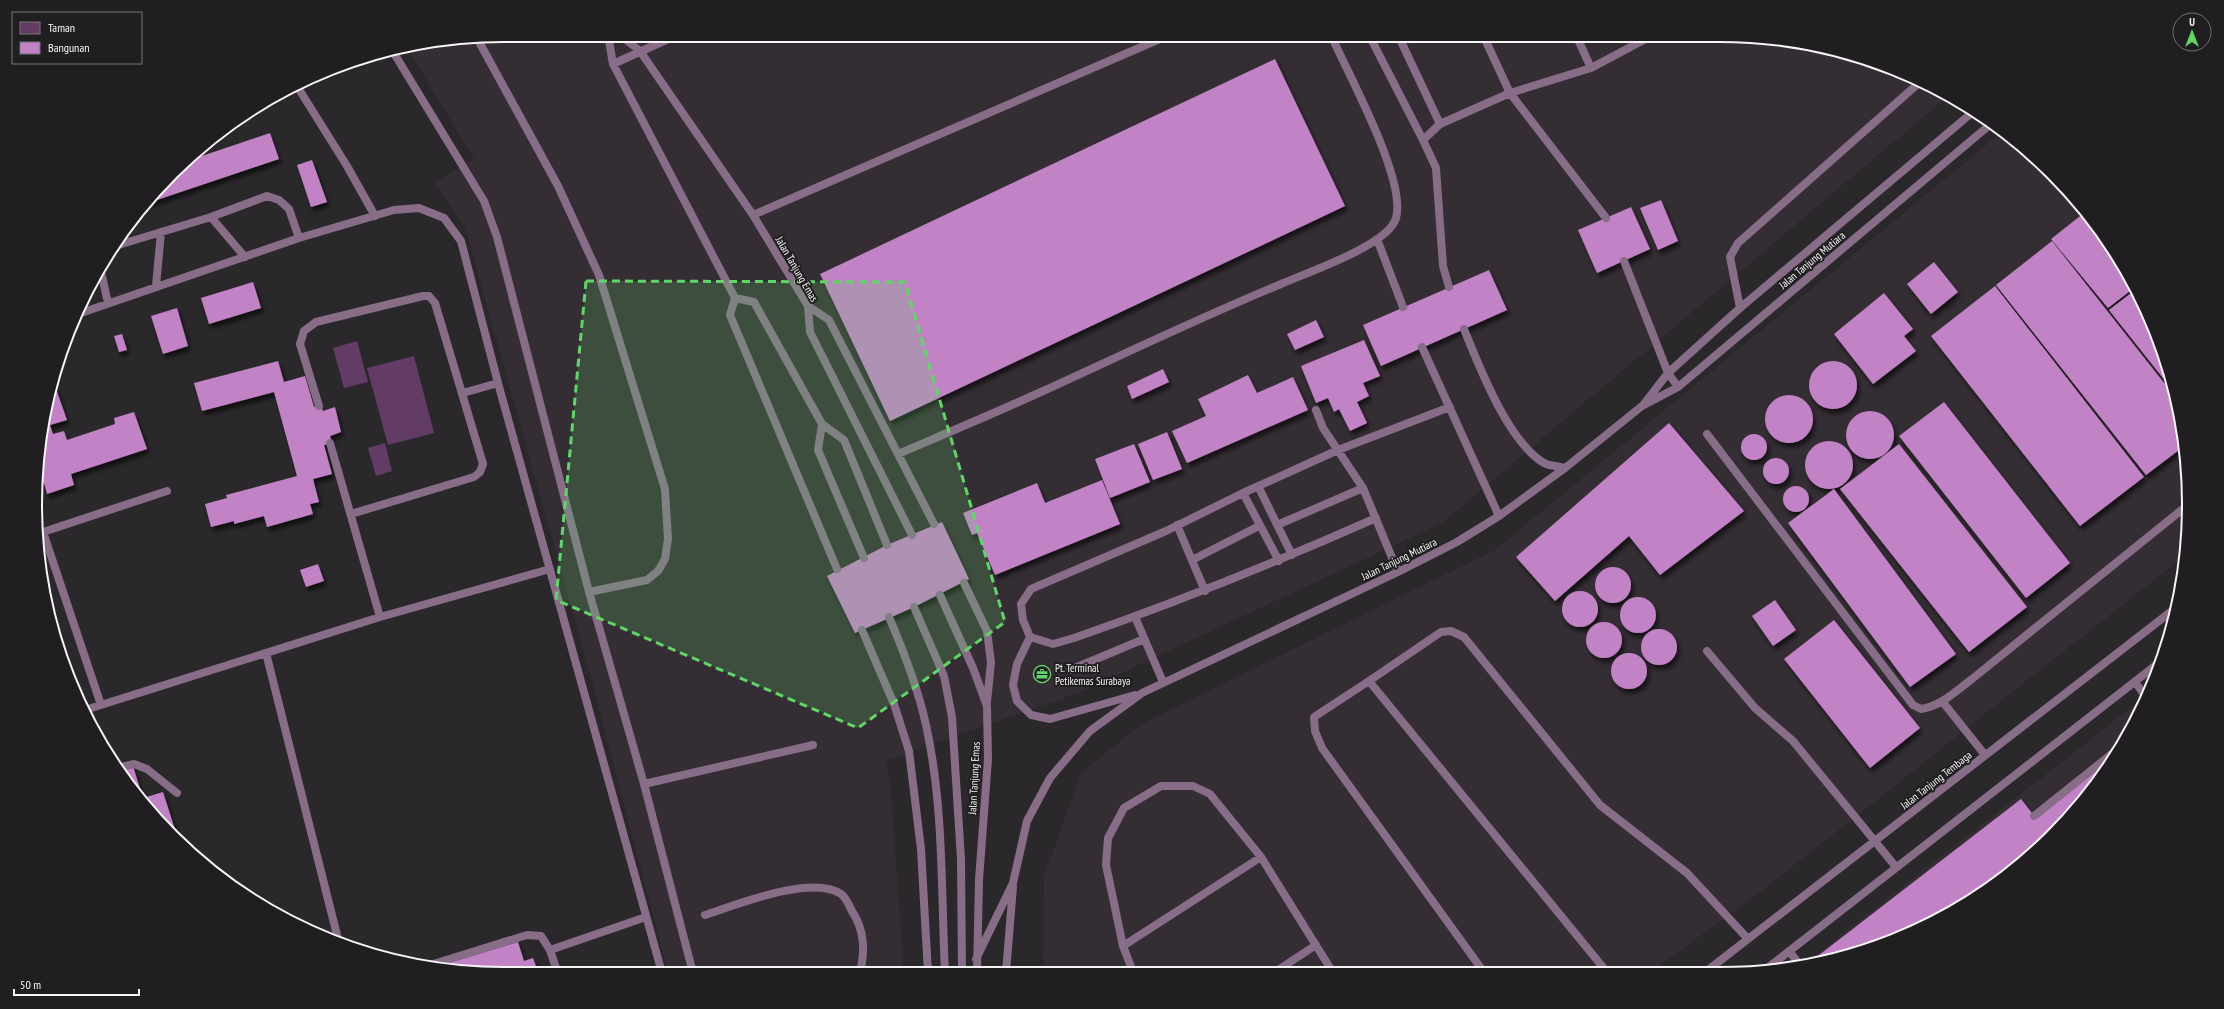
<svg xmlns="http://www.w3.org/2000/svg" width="2224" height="1009" font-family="'PT Sans Narrow',sans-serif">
<defs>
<filter id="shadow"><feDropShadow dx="2.5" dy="4.5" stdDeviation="2" flood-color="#0009"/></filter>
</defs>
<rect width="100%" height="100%" fill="#2a282a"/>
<!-- built -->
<path fill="#342d34" d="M505 35H1720L1811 44 1899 71 1947 97 1442 523 1081 692 887 760 891 792 904 973H668L592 682 465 227 434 183 474 159 406 46Z
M2002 132 2051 172 2110 243 2153 325 2180 413 2189 504 2184 556 1757 895 1653 970 1043 972 1044 876 1081 773 1141 724 1495 550Z
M2146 696 2092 790 2005 877 1899 938 1805 963Z"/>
<!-- green -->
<path fill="#633c66" d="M357 341 368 382 344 388 333 348Z
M414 356 434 433 388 445 367 368Z
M385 443 392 471 376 476 368 448Z"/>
<!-- building -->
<path fill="#c282c6" filter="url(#shadow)" d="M1275 59 1345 206 890 421 820 274Z
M270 133 279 159 145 204 184 162Z
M312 160 327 202 311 207 297 165Z
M1661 200 1678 241 1658 250 1640 208Z
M1631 207 1650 249 1597 273 1578 230Z
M2084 213 2110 243 2134 288 2108 308 2051 239Z
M2052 241 2176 398 2180 413 2183 447 2146 475 1996 285Z
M1934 262 1958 292 1931 314 1907 284Z
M1489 270 1507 310 1381 366 1363 325Z
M253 282 261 308 209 324 201 298Z
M1995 286 2144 477 2080 526 1931 336Z
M2135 290 2153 325 2174 392 2109 310Z
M1884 293 1913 329 1904 336 1916 351 1873 384 1834 334Z
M177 308 188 346 163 354 151 316Z
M1316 320 1324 337 1295 350 1287 334Z
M122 334 127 350 119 352 114 336Z
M1364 340 1380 376 1363 383 1369 396 1357 402 1367 423 1350 431 1339 409 1334 412 1328 398 1316 403 1301 366Z
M278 361 284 382 305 376 314 407 321 405 323 411 335 407 341 432 330 436 332 443 324 445 332 474 313 479 319 502 310 504 313 514 267 527 264 516 234 524V521L211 527 205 504 227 498 226 495 297 476 274 392 202 411 194 383Z
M1809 385a24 24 0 1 1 48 0a24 24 0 1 1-48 0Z
M1163 369 1169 382 1132 399 1127 386Z
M1248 375 1257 393 1293 377 1308 410 1187 463 1172 431 1206 416 1198 399Z
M55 386 67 420 50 425 53 434 64 431 67 440 115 424 114 418 134 412 147 449 71 474 74 485 47 494 44 483 37 485 44 413 51 387Z
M1765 419a24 24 0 1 1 48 0a24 24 0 1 1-48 0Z
M1944 402 2070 563 2026 598 1899 436Z
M1846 435a24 24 0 1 1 48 0a24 24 0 1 1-48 0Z
M1669 423 1744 511 1660 575 1629 536 1555 601 1516 557Z
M1167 432 1182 469 1153 480 1138 444Z
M1741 447a13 13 0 1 1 26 0a13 13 0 1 1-26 0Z
M1805 465a24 24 0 1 1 48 0a24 24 0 1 1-48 0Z
M1134 444 1150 482 1110 498 1095 459Z
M1899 444 2027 607 1969 652 1840 489Z
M1763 471a13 13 0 1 1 26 0a13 13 0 1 1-26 0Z
M1102 480 1120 524 995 575 977 533 972 535 963 513 1037 483 1045 503Z
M1783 499a13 13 0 1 1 26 0a13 13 0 1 1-26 0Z
M1834 489 1956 654 1910 687 1788 523Z
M942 522 969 579 914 607 855 633 827 576 887 545Z
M318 564 324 581 306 587 300 570Z
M1595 585a18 18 0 1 1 36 0a18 18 0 1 1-36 0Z
M1562 609a18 18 0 1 1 36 0a18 18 0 1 1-36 0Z
M1620 615a18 18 0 1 1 36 0a18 18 0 1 1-36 0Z
M1775 600 1796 630 1773 646 1752 616Z
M1834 620 1920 728 1870 768 1784 659Z
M1586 640a18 18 0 1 1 36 0a18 18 0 1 1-36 0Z
M1641 647a18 18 0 1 1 36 0a18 18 0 1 1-36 0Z
M1611 671a18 18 0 1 1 36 0a18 18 0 1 1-36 0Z
M2109 761 2092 790 2005 877 1899 938 1810 962 2021 799 2035 817Z
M132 763 143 798 163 792 178 839 132 790 117 768Z
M518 942 524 961 533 958 538 972 504 974 435 967Z"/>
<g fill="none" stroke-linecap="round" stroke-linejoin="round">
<!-- service -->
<path stroke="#886d89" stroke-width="8" d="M608 35 613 64 735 298 730 315 837 569
M620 35 640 51 753 215 808 306 810 332 912 535
M1369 35 1423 140 1440 124 1510 93 1591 68 1653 35
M1398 35 1440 124
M1483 35 1510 93 1606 218
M1576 35 1591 68
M477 38 558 186 599 275 665 489 668 539 665 559 658 571 647 580 589 592
M392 50 484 201 497 237 589 592 644 784 693 973
M613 64 677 35
M297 86 347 166 375 216
M1423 140 1436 168 1443 266 1449 287
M753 215 1169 35
M211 217 245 257
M1377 239 1403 307
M115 246 211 217 267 196 279 200 289 209 299 238
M1624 261 1668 373 1678 387
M100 267 108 303
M156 286 161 232
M735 298 754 302 822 424 818 450 864 558
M808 306 829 320 934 524
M1740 308 1730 257 1738 243 1920 82
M78 314 299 238 394 210 419 208 444 218 461 241 498 383 662 973
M1464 329C1479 366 1508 442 1544 463 1549 466 1558 466 1565 468
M1422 347 1499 516
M463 393 498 383
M1644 404 1668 373 1740 308 1974 111
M319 406 300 344 304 331 316 322 423 296H429L435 303 483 464 480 472 474 477 351 514
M1316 410 1323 428 1363 488 1398 572
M822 424 844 440 887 545
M1707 434 1913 705 1921 709C1941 706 1956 691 1972 679L2189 504
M330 443 380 617
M898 454C947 433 995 413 1043 391 1122 355 1201 317 1281 284 1306 273 1389 245 1396 218 1407 180 1348 74 1331 35
M1258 486 1292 555
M1243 493 1338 450 1450 407
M1177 525 1205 591
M1277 525 1363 488
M43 532 101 705
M37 534 167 491
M1192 560 1259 526
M1279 561 1243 493 1166 531 1031 589 1021 604 1023 620 1030 637 1053 644 1074 638C1177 602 1277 562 1376 518
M964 583 987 631 991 662 987 702
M940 595 973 668 987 706 988 759 979 880 977 972
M914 607 944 676 952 717 961 859 962 973
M889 617C904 652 918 688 926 725 944 806 941 891 945 973
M1135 617 1163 682
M862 630 894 704 909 751 921 849 928 973
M1030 637 1017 664 1013 685 1017 701 1031 715 1050 719 1135 695
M1707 651 1755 708 1793 741 1896 867
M266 653 339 943
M1070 670 1144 639
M1369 681 1441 632 1451 631 1464 637 1600 805 1687 873 1748 939
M2135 682 2146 697
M1942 701 1985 755
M85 710 380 617 550 569
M117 768 134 764 147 769 177 793
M644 784 813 745
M2034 816 2113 753
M705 915C736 905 812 874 841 894 846 897 849 906 852 911 865 931 865 951 860 973
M1123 946 1261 857
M1789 951 1800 965
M976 959 1013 883 1027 821 1050 778 1090 731 1142 693 1398 572 1457 542 1499 516 1565 468 1642 406 1678 387 1992 123
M427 966 527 935 541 936 550 950
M1708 970 2177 607
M1765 970 2160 662
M1483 971 1322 748 1315 731 1314 717 1369 681 1606 971
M1006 972 1013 887
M1133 972 1123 946 1106 865 1108 838 1124 808 1161 786H1193L1210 794 1261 857 1332 971
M1275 972 1316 945
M558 974 550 950 646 917"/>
</g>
<!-- marked area -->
<path fill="#62d469" fill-opacity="0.2" stroke="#62d469" stroke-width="3" stroke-dasharray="8 5" stroke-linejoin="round" d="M586 281 905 282 1005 622 858 728 556 600Z"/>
<!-- icons -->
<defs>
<g id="office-ring" transform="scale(0.9)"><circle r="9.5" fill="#201e20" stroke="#62d469" stroke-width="1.5"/><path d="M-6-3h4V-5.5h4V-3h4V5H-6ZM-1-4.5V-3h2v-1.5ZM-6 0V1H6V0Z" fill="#62d469"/></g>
</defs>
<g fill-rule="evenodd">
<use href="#office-ring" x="1042" y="674"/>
</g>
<g text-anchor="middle" stroke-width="4" stroke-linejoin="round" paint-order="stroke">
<!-- street labels -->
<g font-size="11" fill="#f6f4f6" stroke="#201e20">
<text transform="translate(1812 260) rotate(-40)" y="4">Jalan Tanjung Mutiara</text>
<text transform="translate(797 269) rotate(60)" y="4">Jalan Tanjung Emas</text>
<text transform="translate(1399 559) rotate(-26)" y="4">Jalan Tanjung Mutiara</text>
<text transform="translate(974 778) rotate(-87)" y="4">Jalan Tanjung Emas</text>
<text transform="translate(1936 780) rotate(-38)" y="4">Jalan Tanjung Tembaga</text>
</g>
<!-- poi labels -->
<g font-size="11" fill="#f6f4f6" stroke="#201e20" text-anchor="start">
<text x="1055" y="672">Pt. Terminal<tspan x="1055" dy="13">Petikemas Surabaya</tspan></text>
</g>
</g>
<!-- crop -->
<path d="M0 0H2224V1009H0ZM504 42H1720A462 462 0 0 1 2182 504V505A462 462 0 0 1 1720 967H504A462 462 0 0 1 42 505V504A462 462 0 0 1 504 42Z" fill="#201e20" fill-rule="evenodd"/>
<path fill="none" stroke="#f6f4f6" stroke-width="2" d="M504 42H1720A462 462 0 0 1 2182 504V505A462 462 0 0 1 1720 967H504A462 462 0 0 1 42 505V504A462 462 0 0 1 504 42Z"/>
<!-- legend -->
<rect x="12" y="12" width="130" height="52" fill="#201e20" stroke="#767476"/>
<rect x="20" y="22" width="20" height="12" fill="#633c66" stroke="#767476"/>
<text x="48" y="32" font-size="12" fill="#f6f4f6">Taman</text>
<rect x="20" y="42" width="20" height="12" fill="#c282c6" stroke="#767476"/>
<text x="48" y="52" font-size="12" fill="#f6f4f6">Bangunan</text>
<!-- north arrow -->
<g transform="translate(2192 32)"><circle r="19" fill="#201e20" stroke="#767476"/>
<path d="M0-3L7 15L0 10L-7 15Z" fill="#62d469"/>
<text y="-6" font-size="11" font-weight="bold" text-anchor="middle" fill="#f6f4f6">U</text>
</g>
<!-- scale -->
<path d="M14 989v6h125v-6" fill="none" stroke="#f6f4f6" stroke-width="2"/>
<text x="20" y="989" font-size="12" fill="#f6f4f6" stroke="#201e20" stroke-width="3" paint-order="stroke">50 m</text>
</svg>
